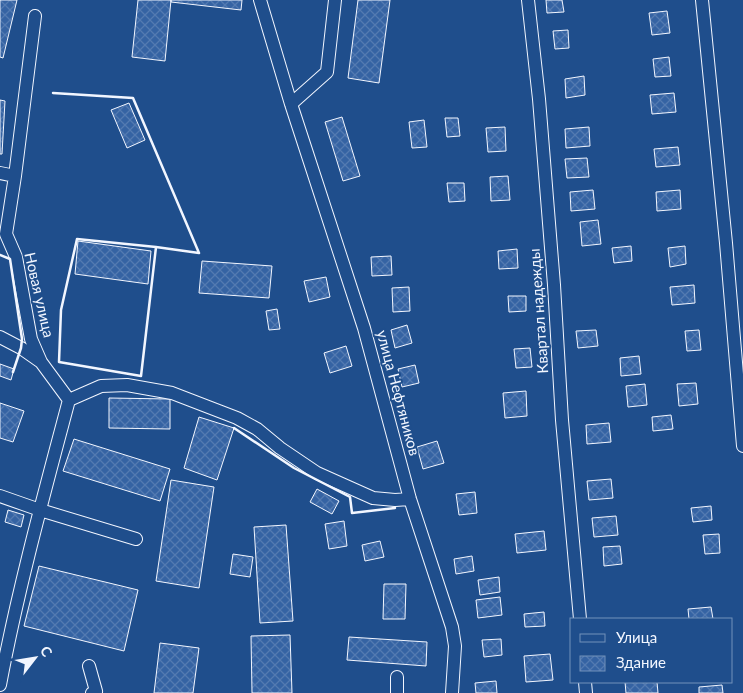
<svg xmlns="http://www.w3.org/2000/svg" width="743" height="693" font-family="Lato,sans-serif">
<defs>
<pattern id="building-cross-hatch" width="8" height="8" patternUnits="userSpaceOnUse" patternTransform="scale(1.25)"><rect width="8" height="8" fill="#3563a3"/><path d="M0 0l8 8M0 8l8-8" fill="none" stroke="#537ab1"/></pattern>
</defs>
<rect width="100%" height="100%" fill="#1f4e8c"/>
<!-- building -->
<path fill="url(#building-cross-hatch)" stroke="#f2f6ff" d="M0 0H17L3 58 0 57Z
M138 0H171L165 61 132 57Z
M171 0H242L241 10 171 2Z
M358 0H390L379 83 348 78Z
M546 0H562L564 12 547 13Z
M667 11 670 33 652 35 649 13Z
M568 30 569 48 555 49 553 31Z
M669 57 671 76 655 77 653 59Z
M584 76 585 95 566 98 565 79Z
M674 93 676 112 652 114 650 95Z
M0 100 5 101 2 154H0Z
M129 103 145 140 127 148 111 110Z
M342 117 360 176 343 181 325 122Z
M445 118H458L460 136 447 137Z
M424 120 427 147 412 148 409 122Z
M505 127 506 151 488 152 486 128Z
M589 127 590 146 566 148 565 129Z
M678 147 680 165 656 167 654 149Z
M587 158 589 177 567 178 565 159Z
M508 176 510 200 491 201 490 177Z
M447 183H464L465 201 449 202Z
M593 190 595 209 571 211 570 192Z
M680 190 681 209 657 211 656 192Z
M598 220 601 244 582 246 580 222Z
M78 241 151 251 148 284 75 274Z
M631 246 632 261 614 263 612 248Z
M685 246 686 264 670 267 668 248Z
M517 249 518 268 499 269 498 251Z
M391 256 392 275 372 276 371 257Z
M202 261 272 266 269 298 199 293Z
M326 277 330 297 309 302 304 281Z
M694 285 695 303 672 305 670 287Z
M409 287 410 311 393 312 392 288Z
M508 296H526V311L509 312Z
M277 309 280 329 269 330 266 311Z
M407 325 412 343 395 348 391 330Z
M596 330 598 346 578 348 576 331Z
M699 330 701 350 687 351 685 331Z
M346 346 352 366 330 373 324 353Z
M530 348 532 367 516 368 514 349Z
M639 356 641 374 621 376 620 358Z
M0 364 14 369 11 380 0 376Z
M415 365 419 383 402 387 398 369Z
M696 383 698 404 679 406 677 384Z
M645 384 647 405 628 407 626 386Z
M526 391 527 416 505 418 503 393Z
M109 398 170 399V429L109 428Z
M0 403 24 411 13 442 0 438Z
M671 415 673 429 653 431 652 417Z
M199 417 234 428 217 480 184 468Z
M609 423 611 442 587 444 586 425Z
M74 439 170 469 160 501 63 471Z
M437 441 444 463 423 469 417 447Z
M611 479 613 498 589 500 587 481Z
M171 480 214 487 199 588 156 581Z
M317 489 339 501 332 514 310 502Z
M475 492 477 513 459 515 456 494Z
M711 506 712 520 693 522 691 508Z
M8 510 24 515 21 527 5 522Z
M616 516 618 535 594 537 592 518Z
M344 521 347 546 329 549 325 524Z
M286 525 293 621 260 623 254 527Z
M544 531 546 550 517 553 515 534Z
M719 534 720 553 705 554 703 535Z
M380 541 384 557 365 561 362 545Z
M620 546 622 564 604 566 603 547Z
M233 554 253 557 250 577 230 574Z
M472 556 474 571 456 574 454 559Z
M39 566 138 590 124 651 24 626Z
M499 577 500 592 480 595 478 580Z
M384 584H406L405 619H383Z
M500 597 502 615 478 618 476 600Z
M711 607 713 619H689L688 609Z
M544 612 545 626 525 627 524 614Z
M290 635 292 693H252L251 636Z
M349 637 427 642 426 666 347 660Z
M501 639 502 655 484 657 482 640Z
M160 643 199 648 193 693H154Z
M550 654 553 680 526 682 524 656Z
M496 681 497 693H476L475 683Z
M625 682H657L658 693H626Z
M722 685 723 693H699V687Z"/>
<g fill="none" stroke-linecap="round" stroke-linejoin="round">
<!-- minor casing -->
<g stroke="#f2f6ff" stroke-width="14">
<path id="minor" d="M260 0 291 104 364 328 410 499 452 627 455 646 452 693
M528 0 539 99 554 285 562 420 580 619
M702 0 726 243 743 446
M291 104 327 72 335 0
M0 173 15 176
M0 337 21 348 41 362
M69 400 101 386 127 385 172 393 237 418 257 429 280 448 317 473 373 498 395 500 410 499
M0 496 40 510 136 539
M89 666 96 691 92 693
M397 677V693
M585 682 586 693
M0 685C18 589 44 494 69 400L41 362 31 339 16 257 6 234 15 176 35 16"/>
</g>
<!-- minor -->
<use href="#minor" stroke="#1f4e8c" stroke-width="12"/>
<!-- wall -->
<path stroke="#f2f6ff" stroke-width="2.5" d="M53 93 133 98 199 253 156 247 77 239 61 310 59 362 141 376 156 247
M0 255 10 259 22 339 21 348 13 372
M234 428 294 468 350 497 352 513 395 508"/>
</g>
<g text-anchor="middle" stroke-width="4" stroke-linejoin="round" paint-order="stroke">
<!-- street labels -->
<g font-size="15" fill="#f2f6ff" stroke="#1f4e8c">
<text transform="translate(39 295) rotate(77)" y="5">Новая улица</text>
<text transform="translate(539 311) rotate(-94)" y="5">Квартал надежды</text>
<text transform="translate(398 393) rotate(75)" y="5">улица Нефтяников</text>
</g>
</g>
<!-- legend -->
<rect x="570" y="618" width="162" height="65" fill="#1f4e8c" stroke="#7391ba"/>
<rect x="580" y="634" width="25" height="8" fill="#1f4e8c" stroke="#7391ba"/>
<text x="616" y="643" font-size="15" fill="#f2f6ff">Улица</text>
<rect x="580" y="656" width="25" height="15" fill="url(#building-cross-hatch)" stroke="#7391ba"/>
<text x="616" y="668" font-size="15" fill="#f2f6ff">Здание</text>
<!-- north arrow -->
<g transform="translate(35 658) rotate(59)" stroke="#1f4e8c" stroke-width="4" paint-order="stroke">
<path d="M0-4L9 19L0 12L-9 19Z" fill="#f2f6ff"/>
<text y="-8" font-size="14" font-weight="bold" text-anchor="middle" fill="#f2f6ff">С</text>
</g>
</svg>
